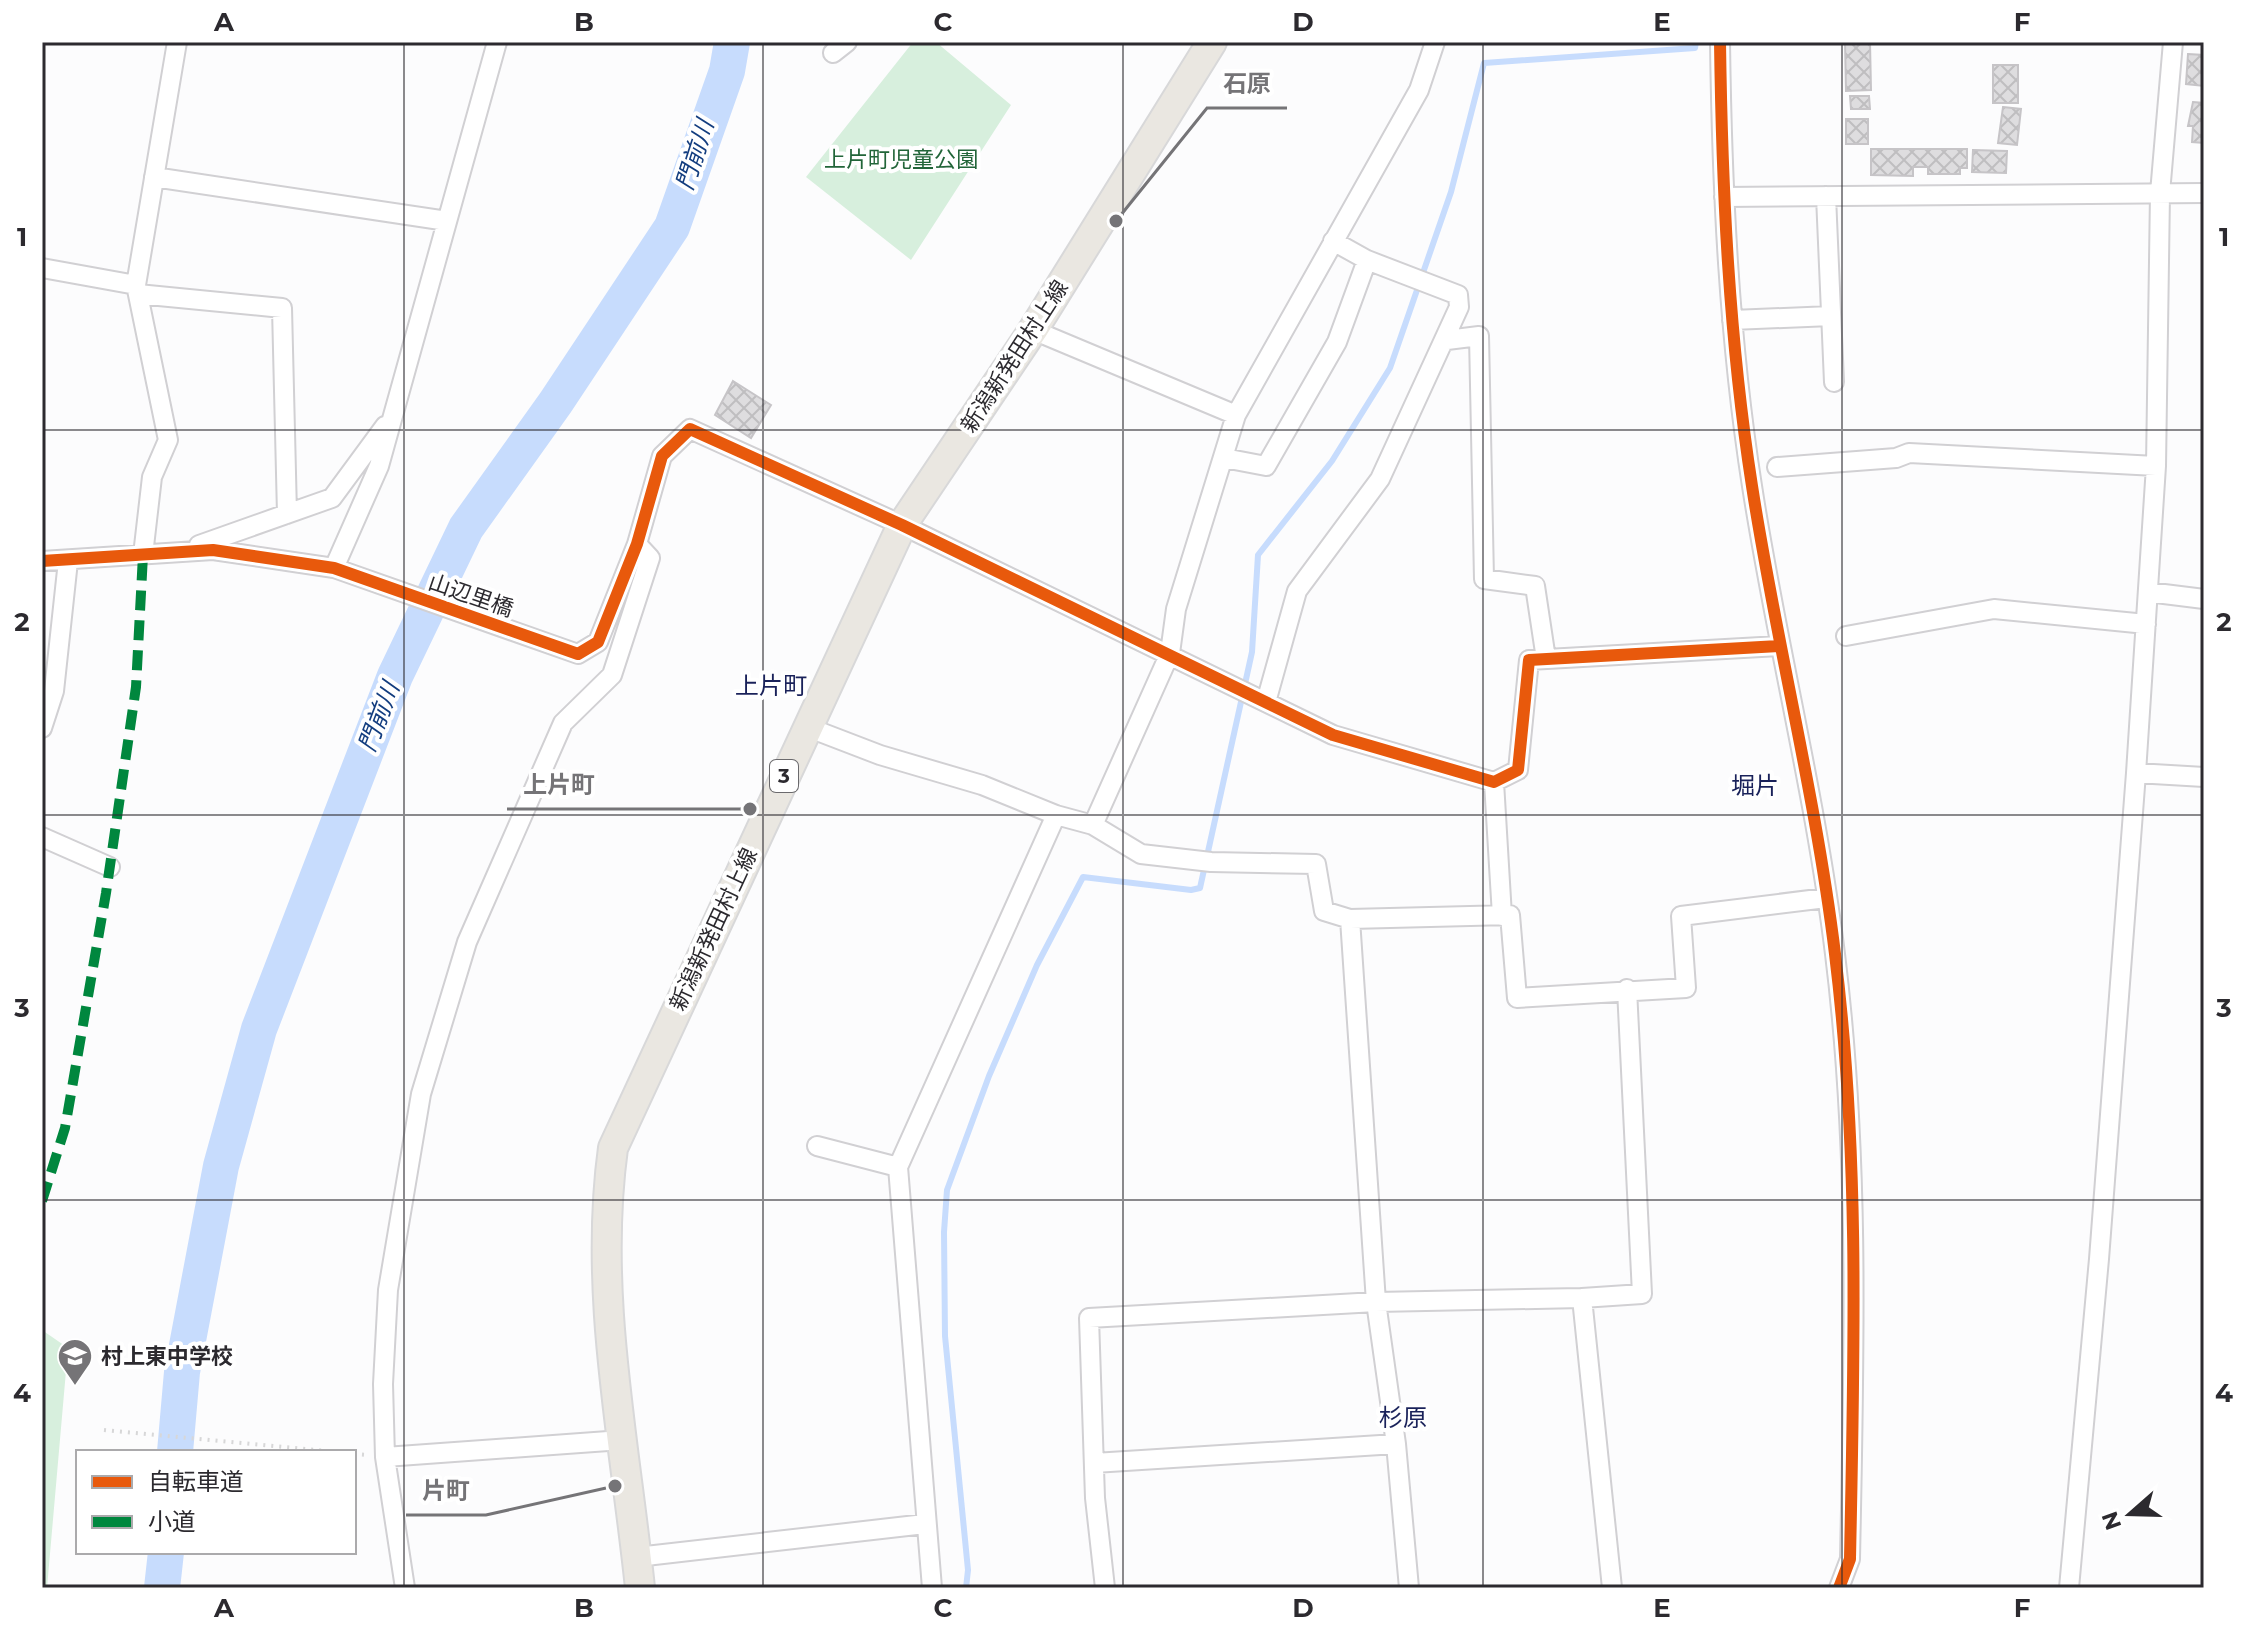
<svg xmlns="http://www.w3.org/2000/svg" width="2246" height="1630" font-family="Montserrat,'Noto Sans JP',sans-serif">
<defs>
<pattern id="building-cross-hatch" width="8" height="8" patternUnits="userSpaceOnUse" patternTransform="scale(2)"><rect width="8" height="8" fill="#dedddf"/><path d="M0 0l8 8M0 8l8-8" fill="none" stroke="#bfbec0"/></pattern>
</defs>
<rect width="100%" height="100%" fill="#fcfcfd"/>
<!-- green -->
<path fill="#d7efdd" d="M913 42H936L1011 105 911 260 806 177Z
M42 1330 68 1348 47 1588H42Z"/>
<g fill="none" stroke-linecap="round" stroke-linejoin="round">
<!-- stream -->
<path stroke="#c7dcfd" stroke-width="6" d="M966 1588 968 1570 945 1336 944 1232 947 1190 989 1076 1037 965 1083 877 1191 890 1200 888 1252 652 1258 555 1332 461 1390 368 1451 192 1484 63 1695 48 1696 42"/>
<!-- river -->
<path stroke="#c7dcfd" stroke-width="36" d="M175 1452 182 1372 221 1166 259 1029 395 676 466 528 556 402 672 227 727 71 732 42
M162 1588 166 1552"/>
</g>
<!-- building -->
<path fill="url(#building-cross-hatch)" stroke="#c6c4c7" stroke-width="2" d="M1845 42H1870L1871 90 1846 91Z
M2188 54 2204 55V86L2186 84Z
M1993 65H2018V103H1993Z
M1850 96H1869L1870 109H1851Z
M2193 102 2204 103V143L2192 142 2193 126H2188Z
M2003 107 2021 109 2017 145 1998 143Z
M1846 119H1868V144H1846Z
M1871 149H1967V168H1960V174H1928V167H1913V176L1871 175Z
M1973 150 2007 151 2006 173 1972 172Z
M733 381 771 405 751 438 715 415Z"/>
<g fill="none" stroke-linecap="round" stroke-linejoin="round">
<!-- minor casing -->
<g stroke="#d1d0d3" stroke-width="22">
<path id="minor" d="M1720 42C1722 190 1729 339 1752 486 1776 642 1816 797 1835 954 1860 1156 1854 1357 1850 1559L1839 1588
M833 53 847 42
M154 177 447 221
M1826 196 1834 382
M1724 197 2204 193
M42 268 136 285
M138 294 282 308 287 514
M1732 320 1831 316
M1033 330 1236 415
M1447 340 1479 336 1484 579 1535 586 1546 659
M1224 458 1266 466 1337 342 1367 260
M1777 467 1896 458 1909 453 2156 466
M199 545 332 498 385 426
M143 555 152 477 168 440 136 285 177 42
M42 561 213 550 334 568 578 654 598 642 637 544 662 456 690 429 902 525 1333 735 1494 782 1518 770 1529 660 1779 646
M334 568 379 466 497 42
M2148 592 2204 599
M1846 636 1994 609 2146 624
M1266 702 1297 591 1380 479 1459 307 1458 295 1367 260 1333 241
M807 727 880 755 982 785 1056 815 1093 825 1141 854 1211 862 1316 864 1324 911 1350 919 1376 1302 1396 1444 1409 1588
M42 728 54 691 68 561
M2136 773 2204 777
M1494 782 1502 916
M1093 825 1170 653 1176 609 1236 415 1419 90 1435 42
M42 837 110 867
M1350 919 1510 915 1517 998 1686 988 1681 916 1826 898
M817 1146 898 1167
M1582 1298 1642 1294 1627 989
M385 1457 622 1440
M1094 1463 1396 1444
M637 1557 925 1524
M405 1588 385 1457 383 1384 388 1290 421 1094 467 942 563 723 612 675 650 558 637 544
M932 1588 898 1167 1056 815
M1105 1588 1095 1498 1089 1318 1376 1302 1582 1298 1612 1588
M2069 1588 2099 1259 2136 773 2156 466 2160 193 2173 42"/>
</g>
<!-- primary casing -->
<g stroke="#d8d8d9" stroke-width="32">
<path id="primary" d="M640 1588C625 1442 593 1294 613 1148L902 525 1033 330 1212 42"/>
</g>
<!-- path -->
<path stroke="#d7d7d8" stroke-width="4" stroke-dasharray="2 6" stroke-linecap="butt" d="M104 1430 337 1452
M354 1454 367 1455"/>
<!-- minor -->
<use href="#minor" stroke="#fff" stroke-width="18"/>
<!-- primary -->
<use href="#primary" stroke="#eae7e1" stroke-width="28"/>
<!-- quiet -->
<path stroke="#00873e" stroke-width="10" stroke-dasharray="20 10" stroke-linecap="butt" d="M42 1201 65 1128 106 893 136 687 143 555"/>
<!-- cycleway casing -->
<g stroke="#fff" stroke-width="17">
<path id="cycleway" d="M1720 42C1722 190 1729 339 1752 486 1776 642 1816 797 1835 954 1860 1156 1854 1357 1850 1559L1839 1588
M42 561 213 550 334 568 578 654 598 642 637 544 662 456 690 429 902 525 1333 735 1494 782 1518 770 1529 660 1779 646"/>
</g>
<!-- cycleway -->
<use href="#cycleway" stroke="#e8590c" stroke-width="12"/>
</g>
<!-- grid -->
<path fill="none" stroke="#2c2a2f" stroke-width="2" stroke-opacity="0.55" d="M404 42V1588M763 42V1588M1123 42V1588M1483 42V1588M1842 42V1588M42 430H2204M42 815H2204M42 1200H2204"/>
<!-- icons -->
<defs>
<g id="school-pin" transform="scale(1.8)"><path d="M0 17L-7.5 6A9.5 9.5 0 1 1 7.5 6Z" fill="#757477" stroke="#fff"/><path d="M0-5L7-2L0 1L-7-2ZM-4 1L0 2.5L4 1V4Q0 6-4 4Z" fill="#fff"/></g>
</defs>
<g fill-rule="evenodd">
<use href="#school-pin" x="75" y="1356"/>
</g>
<g text-anchor="middle" stroke-width="8" stroke-linejoin="round" paint-order="stroke">
<!-- shield labels -->
<rect fill="#fff" stroke="#6b6a6d" stroke-width="2" x="770" y="760" width="28" height="32" rx="6"/>
<g font-size="20" font-weight="bold" fill="#2c2a2f">
<text x="784" y="783">3</text>
</g>
<!-- park labels -->
<g font-size="22" fill="#226539" stroke="#fff">
<text x="901" y="167">上片町児童公園</text>
</g>
<!-- street labels -->
<g font-size="22" fill="#2c2a2f" stroke="#fff">
<text transform="translate(1014 356) rotate(-57)" y="8">新潟新発田村上線</text>
<text transform="translate(471 595) rotate(19)" y="8">山辺里橋</text>
<text transform="translate(713 929) rotate(-65)" y="8">新潟新発田村上線</text>
</g>
<!-- poi labels -->
<g font-size="22" font-weight="bold" fill="#2c2a2f" stroke="#fff" text-anchor="start">
<text x="101" y="1364">村上東中学校</text>
</g>
<!-- water labels -->
<g font-size="24" font-style="italic" fill="#133d7f" stroke="#fff">
<text transform="translate(695 155) rotate(-72)" y="8">門前川</text>
<text transform="translate(379 717) rotate(-69)" y="8">門前川</text>
</g>
<!-- neighbourhood labels -->
<g font-size="24" fill="#1a225a" stroke="#fff">
<text x="771" y="694">上片町</text>
<text x="1755" y="794">堀片</text>
<text x="1403" y="1426">杉原</text>
</g>
</g>
<!-- callouts -->
<path fill="none" stroke="#757477" stroke-width="3" d="M1116 221L1207 108H1287M750 809L611 809H507M615 1486L486 1515H406"/>
<g fill="#757477" stroke="#fff" stroke-width="3">
<circle cx="1116" cy="221" r="8"/>
<circle cx="750" cy="809" r="8"/>
<circle cx="615" cy="1486" r="8"/>
</g>
<g font-size="24" text-anchor="middle" font-weight="bold" fill="#757477" stroke="#fff" stroke-width="8" stroke-linejoin="round" paint-order="stroke">
<text x="1247" y="92">石原</text>
<text x="559" y="793">上片町</text>
<text x="446" y="1499">片町</text>
</g>
<!-- border -->
<rect width="2246" height="1630" fill="none" stroke="#ffffff" stroke-width="88"/>
<!-- legend -->
<rect x="76" y="1450" width="280" height="104" fill="#ffffff" stroke="#abaaac" stroke-width="2"/>
<rect x="92" y="1476" width="40" height="12" fill="#e8590c" stroke="#abaaac" stroke-width="2"/>
<text x="148" y="1490" font-size="24" fill="#2c2a2f">自転車道</text>
<rect x="92" y="1516" width="40" height="12" fill="#00873e" stroke="#abaaac" stroke-width="2"/>
<text x="148" y="1530" font-size="24" fill="#2c2a2f">小道</text>
<!-- north arrow -->
<g transform="translate(2130 1514) rotate(250)" stroke="#ffffff" stroke-width="6" paint-order="stroke">
<path d="M0-6L14 30L0 20L-14 30Z" fill="#2c2a2f"/>
<text y="-12" font-size="22" font-weight="bold" text-anchor="middle" fill="#2c2a2f">N</text>
</g>
<rect x="44" y="44" width="2158" height="1542" fill="none" stroke="#2c2a2f" stroke-width="3"/>
<g font-size="26" text-anchor="middle" font-weight="bold" fill="#2c2a2f">
<text x="224" y="31">A</text>
<text x="584" y="31">B</text>
<text x="943" y="31">C</text>
<text x="1303" y="31">D</text>
<text x="1662" y="31">E</text>
<text x="2022" y="31">F</text>
<text x="22" y="246">1</text>
<text x="2224" y="246">1</text>
<text x="22" y="631">2</text>
<text x="2224" y="631">2</text>
<text x="22" y="1017">3</text>
<text x="2224" y="1017">3</text>
<text x="22" y="1402">4</text>
<text x="2224" y="1402">4</text>
<text x="224" y="1617">A</text>
<text x="584" y="1617">B</text>
<text x="943" y="1617">C</text>
<text x="1303" y="1617">D</text>
<text x="1662" y="1617">E</text>
<text x="2022" y="1617">F</text>
</g>
</svg>
